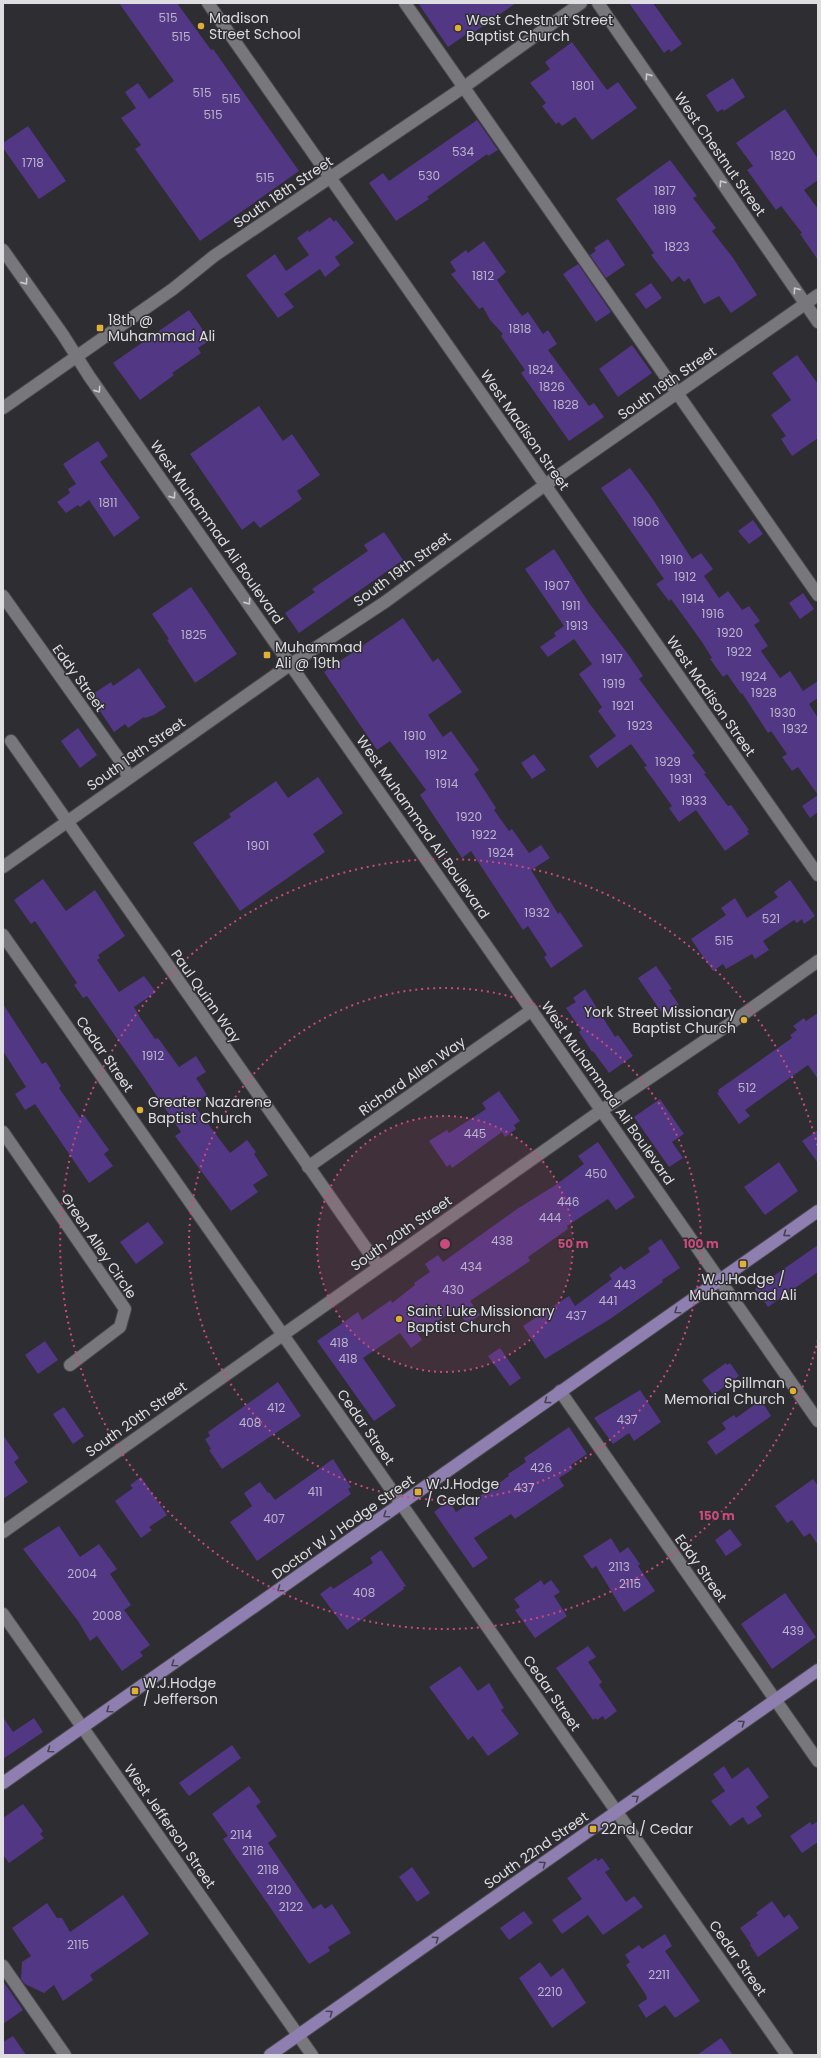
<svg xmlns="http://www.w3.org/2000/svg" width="821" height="2058" font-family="Poppins,sans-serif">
<rect width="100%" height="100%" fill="#2e2d32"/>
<!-- building -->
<path fill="#523785" d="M119 3H177L211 50 213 49 299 171 200 241 135 149 141 145 121 118 136 108 125 92 138 83 149 99 174 81Z
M418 3H516L473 33 471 31 448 47Z
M629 3H653L682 44 671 52 669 49 664 53Z
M572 42 607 90 618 82 637 108 592 140 575 117 562 126 559 122 556 124 542 106 546 103 530 83 550 69 545 62Z
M733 78 745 97 724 111 723 109 717 112 706 95Z
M785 109 818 159V180L804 190 818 209V260L800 234 802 233 781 206 776 210 747 170 753 166 736 143Z
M477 120 498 150 488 156 487 154 427 197 429 199 396 221 369 183 383 173 389 181Z
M28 126 66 181 39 199 3 148V143Z
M670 160 697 196 693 198 716 228 712 231 733 258 757 295 731 313 719 296 704 304 689 278 684 282 679 276 672 282 651 255 654 253 616 199Z
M330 217 334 222 336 220 354 243 335 257 340 265 325 277 320 269 284 294 294 307 278 318 246 275 275 254 286 271 309 255 297 238 308 230 309 232Z
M608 239 625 265 606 278 590 255 596 251 594 248Z
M484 241 506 272 497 280 507 295 522 316 528 312 543 334 548 330 557 344 548 350 589 406 594 403 604 417 569 441 521 373 525 370 501 336 503 334 490 320 483 307 479 309 451 274 456 271 450 262 466 250 468 253Z
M578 264 611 312 596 322 563 274Z
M651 283 662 298 646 309 635 294Z
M189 310 210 340 198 348 201 353 172 373 174 375 140 400 113 363Z
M632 345 652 373 618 397 599 369Z
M797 355 818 384V438L792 456 781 439 786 436 771 415 791 400 772 373Z
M259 406 283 441 292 434 320 475 297 491 302 499 260 528 254 521 242 530 190 454Z
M98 441 108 456 100 462 140 518 114 537 89 500 80 507 78 505 66 513 57 502 70 493 68 489 76 484 63 464Z
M630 468 652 498 692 559 701 553 713 569 704 576 719 598 728 591 742 610 749 606 760 621 754 625 768 646 761 651 780 678 790 671 803 691 818 681V698L809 704 818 718V812L810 818 802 806 818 795 798 767 792 771 782 757 787 754 771 731 768 733 742 693 741 694 727 674 723 677 710 659 712 658 702 642 671 599 669 601 656 584 664 579 601 488Z
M753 520 763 534 749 544 738 531Z
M384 532 403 560 299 633 285 613 315 592 312 589 368 551 364 545Z
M554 549 589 603 628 654 643 676 639 679 695 753 692 755 706 773 704 774 728 806 731 805 749 830 747 831 749 834 725 851 696 810 679 822 669 808 672 806 644 767 647 766 631 744 597 768 589 756 616 736 598 711 602 707 579 674 592 664 574 639 548 657 540 647 556 636 554 633 564 626 525 569Z
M191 587 237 654 195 683 167 640 169 639 152 614Z
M803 593 814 609 800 619 789 603Z
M403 618 433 662 438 658 462 692 428 715 443 737 451 731 479 770 474 774 496 808 494 810 509 831 512 829 529 853 541 845 550 858 531 870 558 914 560 912 583 946 551 968 544 957 547 955 528 926 523 930 471 851 462 858 420 795 426 790 390 741 377 750 324 672Z
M139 668 166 707 154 715 145 718 144 717 128 728 125 724 114 732 90 696 111 682 113 686Z
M78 728 97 755 80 768 61 741Z
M534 754 546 770 532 779 521 763Z
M318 777 343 813 313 834 325 852 240 911 193 843 231 817 229 814 276 781 288 798Z
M43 879 66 911 95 890 125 936 98 955 100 958 97 960 119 992 144 976 156 992 134 1007 141 1019 155 1039 158 1038 179 1067 196 1056 206 1072 196 1078 207 1095 193 1104 230 1153 247 1140 256 1152 254 1154 268 1175 253 1185 258 1192 231 1211 175 1136 181 1132 142 1074 87 996 83 998 74 985 77 983 35 921 31 924 14 900Z
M790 880 815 916 804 924 802 919 797 923 794 920 763 941 769 950 755 959 752 954 726 969 723 964 713 971 691 939 726 915 721 908 735 898 747 918 778 897 774 892Z
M656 966 672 989 669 990 679 1005 664 1016 638 978Z
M585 989 615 1037 618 1035 633 1056 609 1073 593 1051 592 1052 579 1032 581 1030 566 1008 576 1002 573 998Z
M3 1004 42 1064 46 1062 61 1086 59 1088 80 1118 84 1115 109 1150 104 1154 113 1166 89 1183 35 1104 25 1110 15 1094 26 1087 3 1051Z
M818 1013V1079L808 1065 745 1110 750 1116 739 1124 717 1093 719 1092 718 1090 792 1038 790 1035 797 1030 793 1026 804 1018 806 1021Z
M499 1091 520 1121 514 1125 516 1129 505 1137 502 1132 452 1168 450 1164 447 1167 429 1141 447 1130 449 1133 486 1109 482 1103Z
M660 1099 684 1134 672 1142 683 1158 669 1167 634 1117Z
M818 1130V1163L802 1141Z
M598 1142 635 1197 616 1210 608 1199 567 1226 568 1229 528 1257 530 1261 470 1301 480 1315 467 1324 456 1309 418 1334 422 1340 411 1348 400 1333 363 1358 396 1406 374 1421 317 1341 358 1312 362 1320 391 1300 392 1303 415 1285 414 1283 430 1272 425 1264 438 1255 443 1262 517 1209 554 1186 584 1164 578 1156Z
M779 1162 798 1191 765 1215 744 1187Z
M148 1222 164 1243 136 1264 120 1242Z
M661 1239 680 1268 662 1280 663 1282 610 1319 545 1359 523 1326 569 1296 575 1306 612 1279 609 1275 621 1266 624 1270 650 1252 648 1248Z
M818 1245V1272L768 1307 755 1289Z
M45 1341 58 1360 38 1374 25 1355Z
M500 1348 521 1378 510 1386 488 1356Z
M726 1363 727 1365 730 1363 739 1376 713 1395 702 1380Z
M278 1382 301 1416 222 1469 209 1450 211 1449 205 1439 210 1436 208 1432Z
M640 1390 661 1422 634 1441 629 1433 613 1444 594 1418Z
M761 1400 771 1416 716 1455 707 1442 726 1429 722 1423 734 1415 736 1418Z
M64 1407 84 1436 73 1444 53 1414Z
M569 1427 587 1454 571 1465 573 1469 559 1478 564 1486 515 1519 511 1514 474 1538 488 1558 473 1568 434 1512 449 1501 456 1512 509 1476 508 1474 526 1462 524 1458Z
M3 1435 19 1458 14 1462 28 1482 3 1499Z
M333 1459 351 1487 348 1489 351 1494 257 1561 230 1522 252 1506 244 1493 260 1482 268 1493 269 1492 275 1500Z
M141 1477 167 1515 149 1527 152 1530 141 1538 115 1501 133 1488 130 1485Z
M813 1479 818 1486V1545L810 1533 804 1537 792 1520 787 1523 775 1506Z
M59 1526 80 1557 99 1544 117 1569 110 1574 131 1605 124 1610 150 1645 140 1652 143 1656 122 1671 97 1636 90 1641 78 1621 23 1549Z
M730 1529 742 1545 726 1556 715 1540Z
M611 1538 620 1553 628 1547 640 1564 638 1566 655 1591 624 1612 596 1566 592 1569 583 1556Z
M381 1550 406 1586 403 1587 404 1589 347 1630 320 1594 331 1586 333 1589 373 1563 370 1558Z
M541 1580 544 1585 551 1580 560 1592 554 1596 567 1616 535 1638 515 1610 520 1607 514 1599Z
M785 1593 816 1637 772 1669 741 1624Z
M588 1646 596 1657 588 1662 602 1682 599 1685 617 1711 605 1720 603 1716 597 1720 596 1718 593 1720 556 1668Z
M460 1666 478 1691 489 1683 504 1708 501 1710 519 1734 488 1756 473 1736 468 1740 429 1687Z
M3 1717 13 1732 34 1718 43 1732 3 1759Z
M232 1745 241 1758 189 1796 179 1783Z
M724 1766 732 1779 748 1767 769 1797 756 1807 762 1816 748 1825 743 1817 730 1826 711 1801 725 1791 713 1774Z
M249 1786 261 1802 256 1806 277 1836 268 1843 296 1884 313 1909 321 1904 325 1909 332 1904 351 1933 328 1947 330 1951 309 1964 223 1839 228 1836 212 1814Z
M23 1804 43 1831 40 1834 44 1838 9 1863 3 1855V1818Z
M818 1821V1842L802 1853 790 1836 810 1822 812 1825Z
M596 1858 598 1861 602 1858 610 1869 605 1872 626 1902 634 1896 643 1907 603 1935 588 1915 562 1934 552 1920 582 1899 567 1878Z
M412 1867 430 1893 417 1902 399 1877Z
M123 1895 149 1934 90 1975 93 1980 63 2001 54 1985 44 1993 25 1984 21 1979 22 1962 31 1956 12 1928 47 1903 57 1918H62L70 1932Z
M772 1901 784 1918 789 1914 799 1928 758 1957 750 1945 751 1944 740 1928 758 1915 756 1913Z
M524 1911 533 1923 509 1940 500 1928Z
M665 1934 672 1946 665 1951 700 2001 675 2018 665 2005 646 2018 638 2005 647 1999 646 1995 626 1965 630 1962 625 1955 639 1945 642 1949Z
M540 1962 551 1977 563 1968 586 2003 552 2028 519 1978Z
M3 1981 23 2010 3 2024Z
M13 2036 26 2055H3V2042Z
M721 2038 733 2055H697Z"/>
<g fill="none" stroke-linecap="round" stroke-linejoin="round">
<!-- street casing -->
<g stroke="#4a494d" stroke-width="14">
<path id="street" d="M208 3 818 875
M405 3 818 595
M3 596 124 766 128 779
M11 741 379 1267
M3 867 291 664 385 602 545 485 818 295
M3 935 787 2055
M3 1132 125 1309 120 1327 70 1365
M308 1167 532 1010
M560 1391 818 1761
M3 1532 602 1110 731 1023 818 961
M3 1966 65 2055"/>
</g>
<!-- secondary casing -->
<g stroke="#4a494d" stroke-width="14">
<path id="secondary" d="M598 3 818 322
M3 250 63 335 89 376 818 1421
M3 408 173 289 214 256 464 87 581 3
M3 1614 312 2055"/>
</g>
<!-- primary casing -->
<g stroke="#4a494d" stroke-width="14">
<path id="primary" d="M3 1783 818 1211
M270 2055 818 1670"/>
</g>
<!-- street -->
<use href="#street" stroke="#78777c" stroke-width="12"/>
<!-- secondary -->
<use href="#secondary" stroke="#78777c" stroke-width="12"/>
<!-- primary -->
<use href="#primary" stroke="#8e7fb0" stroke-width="12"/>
</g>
<!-- one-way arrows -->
<defs><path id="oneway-chevron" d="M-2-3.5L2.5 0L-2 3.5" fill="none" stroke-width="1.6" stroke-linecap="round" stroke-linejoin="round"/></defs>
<g stroke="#cac9cd">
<use href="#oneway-chevron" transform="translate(648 76) rotate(-125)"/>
<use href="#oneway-chevron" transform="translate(722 183) rotate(-125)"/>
<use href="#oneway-chevron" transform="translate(25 282) rotate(55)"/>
<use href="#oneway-chevron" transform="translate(796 290) rotate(-125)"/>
<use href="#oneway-chevron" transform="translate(98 390) rotate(55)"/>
<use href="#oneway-chevron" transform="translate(173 496) rotate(55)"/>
<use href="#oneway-chevron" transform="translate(248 602) rotate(55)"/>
</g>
<g stroke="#464252">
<use href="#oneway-chevron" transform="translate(786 1234) rotate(144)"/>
<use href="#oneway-chevron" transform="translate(677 1311) rotate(145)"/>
<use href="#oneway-chevron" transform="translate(547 1401) rotate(144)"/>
<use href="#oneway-chevron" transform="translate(386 1515) rotate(145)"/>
<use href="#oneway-chevron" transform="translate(280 1589) rotate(145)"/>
<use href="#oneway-chevron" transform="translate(174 1664) rotate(145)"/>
<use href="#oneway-chevron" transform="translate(109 1710) rotate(145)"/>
<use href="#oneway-chevron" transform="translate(742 1723) rotate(-35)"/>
<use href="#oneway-chevron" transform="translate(50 1750) rotate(145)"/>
<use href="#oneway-chevron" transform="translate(636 1798) rotate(-35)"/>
<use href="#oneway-chevron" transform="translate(543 1864) rotate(-35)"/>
<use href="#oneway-chevron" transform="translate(436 1939) rotate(-35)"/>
<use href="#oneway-chevron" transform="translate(330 2013) rotate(-35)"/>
</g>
<!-- distance rings -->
<circle cx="445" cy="1244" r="128" fill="#c94a7c" fill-opacity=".12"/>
<g fill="none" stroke="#c94a7c" stroke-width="2" stroke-dasharray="2 4">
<circle cx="445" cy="1244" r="128"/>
<circle cx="445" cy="1244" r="256"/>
<path d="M818 1340A385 385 0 1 1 818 1148"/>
</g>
<!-- markers -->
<g fill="#e0b034" stroke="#2e2d32" stroke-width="1.5">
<circle cx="201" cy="26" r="4"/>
<circle cx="458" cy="28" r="4"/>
<rect x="96" y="324" width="8" height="8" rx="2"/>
<rect x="263" y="651" width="8" height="8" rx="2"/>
<circle cx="744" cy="1020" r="4"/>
<circle cx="140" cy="1110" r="4"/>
<rect x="739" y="1260" width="8" height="8" rx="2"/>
<circle cx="399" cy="1319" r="4"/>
<circle cx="793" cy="1391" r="4"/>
<rect x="414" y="1488" width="8" height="8" rx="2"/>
<rect x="131" y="1687" width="8" height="8" rx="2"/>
<rect x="589" y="1825" width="8" height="8" rx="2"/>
</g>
<g text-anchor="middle" stroke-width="3" stroke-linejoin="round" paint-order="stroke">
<!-- number labels -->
<g font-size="12" fill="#bbb4ca">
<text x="168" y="22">515</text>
<text x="181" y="41">515</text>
<text x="583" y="90">1801</text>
<text x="202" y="97">515</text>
<text x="231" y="103">515</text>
<text x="213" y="119">515</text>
<text x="463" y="156">534</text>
<text x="783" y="160">1820</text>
<text x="33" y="167">1718</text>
<text x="429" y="180">530</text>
<text x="265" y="182">515</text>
<text x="665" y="195">1817</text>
<text x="665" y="214">1819</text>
<text x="677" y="251">1823</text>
<text x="483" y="280">1812</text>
<text x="520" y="333">1818</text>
<text x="541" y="374">1824</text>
<text x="552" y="391">1826</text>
<text x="566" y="409">1828</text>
<text x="108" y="507">1811</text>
<text x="646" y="526">1906</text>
<text x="672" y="564">1910</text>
<text x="685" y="581">1912</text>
<text x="557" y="590">1907</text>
<text x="693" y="603">1914</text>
<text x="571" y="610">1911</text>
<text x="713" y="618">1916</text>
<text x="577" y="630">1913</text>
<text x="730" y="637">1920</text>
<text x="194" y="639">1825</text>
<text x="739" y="656">1922</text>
<text x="612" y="663">1917</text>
<text x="754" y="681">1924</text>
<text x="614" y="688">1919</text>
<text x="764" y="697">1928</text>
<text x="623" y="710">1921</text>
<text x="783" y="717">1930</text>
<text x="640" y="730">1923</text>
<text x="795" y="733">1932</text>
<text x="415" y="740">1910</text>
<text x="436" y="759">1912</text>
<text x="668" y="766">1929</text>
<text x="681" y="783">1931</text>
<text x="447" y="788">1914</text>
<text x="694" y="805">1933</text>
<text x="469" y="821">1920</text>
<text x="484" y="839">1922</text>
<text x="258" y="850">1901</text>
<text x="501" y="857">1924</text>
<text x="537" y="917">1932</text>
<text x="771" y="923">521</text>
<text x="724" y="945">515</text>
<text x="153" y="1060">1912</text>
<text x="747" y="1092">512</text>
<text x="475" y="1138">445</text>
<text x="596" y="1178">450</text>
<text x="568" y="1206">446</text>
<text x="550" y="1222">444</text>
<text x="502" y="1245">438</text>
<text x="471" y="1271">434</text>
<text x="625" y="1289">443</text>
<text x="453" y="1294">430</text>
<text x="608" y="1305">441</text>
<text x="576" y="1320">437</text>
<text x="339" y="1347">418</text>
<text x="348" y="1363">418</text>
<text x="276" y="1412">412</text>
<text x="627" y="1424">437</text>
<text x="250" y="1427">408</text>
<text x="541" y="1472">426</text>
<text x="524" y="1492">437</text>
<text x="315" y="1496">411</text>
<text x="274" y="1523">407</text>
<text x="619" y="1571">2113</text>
<text x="82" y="1578">2004</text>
<text x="630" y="1588">2115</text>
<text x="364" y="1597">408</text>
<text x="107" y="1620">2008</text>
<text x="793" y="1635">439</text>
<text x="241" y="1839">2114</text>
<text x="253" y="1855">2116</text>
<text x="268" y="1874">2118</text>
<text x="279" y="1894">2120</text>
<text x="291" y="1911">2122</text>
<text x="78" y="1949">2115</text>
<text x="659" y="1979">2211</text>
<text x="550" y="1996">2210</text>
</g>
<!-- poi labels -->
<g font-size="14" fill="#dedee1" stroke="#2e2d32" text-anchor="start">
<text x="209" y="23">Madison<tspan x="209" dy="16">Street School</tspan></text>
<text x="466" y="25">West Chestnut Street<tspan x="466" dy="16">Baptist Church</tspan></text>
<text x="108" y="325">18th @<tspan x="108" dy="16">Muhammad Ali</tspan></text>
<text x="275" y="652">Muhammad<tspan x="275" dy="16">Ali @ 19th</tspan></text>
<text x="736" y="1017" text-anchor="end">York Street Missionary<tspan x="736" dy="16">Baptist Church</tspan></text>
<text x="148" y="1107">Greater Nazarene<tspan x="148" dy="16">Baptist Church</tspan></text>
<text x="743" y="1284" text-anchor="middle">W.J.Hodge /<tspan x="743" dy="16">Muhammad Ali</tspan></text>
<text x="407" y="1316">Saint Luke Missionary<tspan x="407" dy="16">Baptist Church</tspan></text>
<text x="785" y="1388" text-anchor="end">Spillman<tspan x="785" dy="16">Memorial Church</tspan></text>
<text x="426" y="1489">W.J.Hodge<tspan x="426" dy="16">/ Cedar</tspan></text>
<text x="143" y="1688">W.J.Hodge<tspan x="143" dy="16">/ Jefferson</tspan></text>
<text x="601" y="1834">22nd / Cedar</text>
</g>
<!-- street labels -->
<g font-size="14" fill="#dedee1" stroke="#2e2d32">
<text transform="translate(720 154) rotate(55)" y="5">West Chestnut Street</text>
<text transform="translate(283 192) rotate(-34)" y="5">South 18th Street</text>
<text transform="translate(667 383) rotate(-35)" y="5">South 19th Street</text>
<text transform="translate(525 430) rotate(55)" y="5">West Madison Street</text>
<text transform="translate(217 532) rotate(55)" y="5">West Muhammad Ali Boulevard</text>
<text transform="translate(402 569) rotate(-36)" y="5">South 19th Street</text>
<text transform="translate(79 678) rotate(54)" y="5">Eddy Street</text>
<text transform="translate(711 696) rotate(55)" y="5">West Madison Street</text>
<text transform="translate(136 754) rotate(-35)" y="5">South 19th Street</text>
<text transform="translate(423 827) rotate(55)" y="5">West Muhammad Ali Boulevard</text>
<text transform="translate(206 996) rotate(55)" y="5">Paul Quinn Way</text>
<text transform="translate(105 1054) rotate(55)" y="5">Cedar Street</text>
<text transform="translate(412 1076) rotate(-35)" y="5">Richard Allen Way</text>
<text transform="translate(608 1093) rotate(55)" y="5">West Muhammad Ali Boulevard</text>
<text transform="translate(401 1233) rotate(-35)" y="5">South 20th Street</text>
<text transform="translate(99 1246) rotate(56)" y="5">Green Alley Circle</text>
<text transform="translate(136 1419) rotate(-35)" y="5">South 20th Street</text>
<text transform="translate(366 1427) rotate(55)" y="5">Cedar Street</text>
<text transform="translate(343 1527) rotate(-35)" y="5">Doctor W J Hodge Street</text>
<text transform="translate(701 1568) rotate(55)" y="5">Eddy Street</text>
<text transform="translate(552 1693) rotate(55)" y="5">Cedar Street</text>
<text transform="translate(170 1826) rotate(55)" y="5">West Jefferson Street</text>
<text transform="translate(536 1850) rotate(-35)" y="5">South 22nd Street</text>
<text transform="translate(738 1958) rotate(55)" y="5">Cedar Street</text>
</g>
</g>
<circle cx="445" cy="1244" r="6" fill="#c94a7c" stroke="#2e2d32" stroke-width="2"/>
<g font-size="12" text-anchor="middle" font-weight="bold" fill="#c94a7c" stroke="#2e2d32" stroke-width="3" stroke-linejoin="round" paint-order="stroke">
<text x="573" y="1248">50 m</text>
<text x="701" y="1248">100 m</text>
<text x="717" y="1520">150 m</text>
</g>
<!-- border -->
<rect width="821" height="2058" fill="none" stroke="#dedee1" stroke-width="8"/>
</svg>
